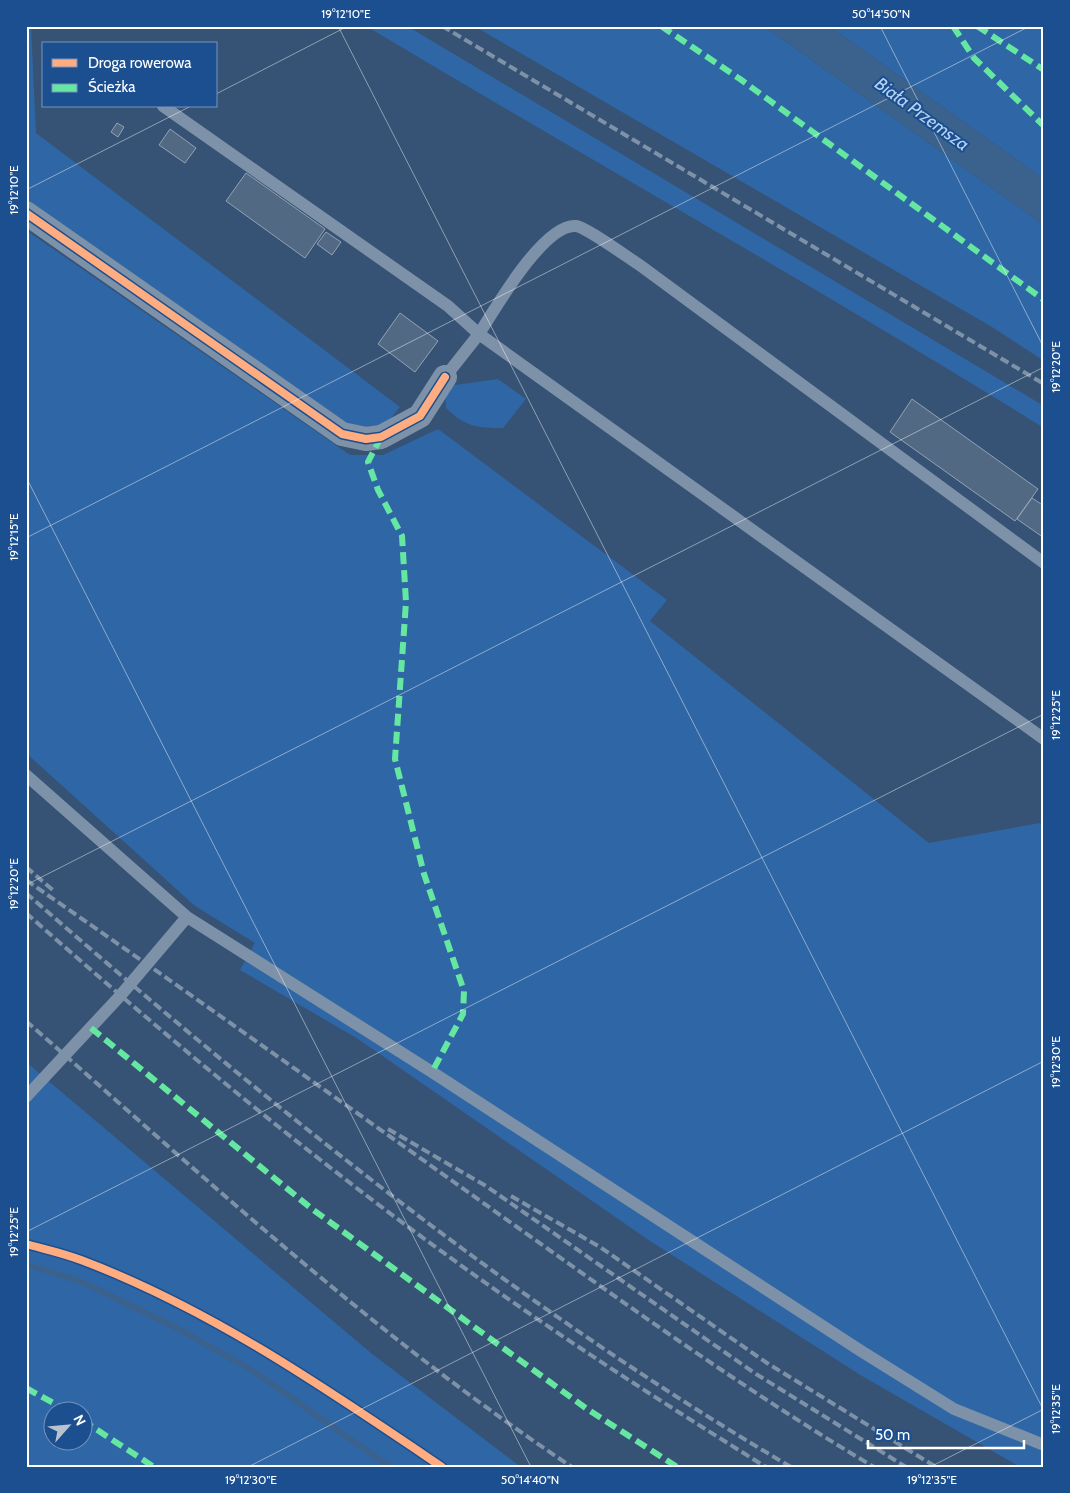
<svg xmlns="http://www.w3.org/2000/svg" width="1070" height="1493" font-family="Cabin,sans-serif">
<rect width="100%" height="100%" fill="#365274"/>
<!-- green -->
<path fill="#2f66a5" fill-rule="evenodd" d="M26 26H31L36 133 400 407 387 423 369 433 352 430 321 410 26 199Z
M366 26H407L1044 406V428C821 289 591 161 366 26Z
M474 26H764L1044 225V361L992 327Z
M829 26H1044V179Z
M26 230 350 455H383L438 429 667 600 650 621 929 843 1040 823 1044 826V1467H1020L862 1376 650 1241 358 1039 240 970 255 943 195 906 26 753Z
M498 379 526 399 503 428C478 428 465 427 446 408L445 393 452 383 455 385Z
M26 1062 371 1353 521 1467H26ZM52 1410H82V1440H52Z"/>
<!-- water -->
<path fill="#3b618d" d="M764 26H829L1044 179V225Z"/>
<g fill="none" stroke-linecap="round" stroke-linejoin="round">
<!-- stream -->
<path stroke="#3b618d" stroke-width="6" d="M26 1264 82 1282 177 1328 253 1371 390 1467"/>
</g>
<!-- building -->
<path fill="#526984" stroke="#92a2b6" d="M117 123 124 127 118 137 111 132Z
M170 129 196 148 185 163 159 145Z
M246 173 325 229 305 258 226 201Z
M326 232 341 242 332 255 317 244Z
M400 313 438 341 415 372 378 344Z
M912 399 1038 489 1015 521 890 432Z
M1032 498 1044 506V538L1017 519Z"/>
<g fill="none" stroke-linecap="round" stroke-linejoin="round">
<!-- lane -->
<path stroke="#7d92a8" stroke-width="12" d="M163 106 448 306 479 334C495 309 544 223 576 226 586 227 630 259 641 266L1044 563
M445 377 479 334 1044 739
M26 775 187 917 432 1072 861 1351 954 1409 1044 1445
M26 1097 120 996 187 917"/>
<!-- street -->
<path stroke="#7d92a8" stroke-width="24" d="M26 213 342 434 366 439 381 437 420 416 445 377"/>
<!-- rail -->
<path stroke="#7e92a7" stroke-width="4" stroke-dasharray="9 4" stroke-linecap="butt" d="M442 26 1044 384
M26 867 55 892
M26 880C191 994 354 1111 517 1227 634 1310 751 1394 874 1467
M26 893C266 1103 515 1305 791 1467
M26 913C162 1033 301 1150 448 1256 551 1331 658 1400 766 1467
M26 1021C203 1176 376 1337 572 1467
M388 1129 486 1186 756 1374 906 1467
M511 1196 600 1247 767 1363 936 1467"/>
<!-- quiet -->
<path stroke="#66e7a1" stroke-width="6" stroke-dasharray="12 6" stroke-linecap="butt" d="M661 26 740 79 1044 300
M953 26 974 58 1044 126
M977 26 1044 70
M381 437 368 462 378 490 402 536 406 602 395 759 424 874 464 991 463 1014 432 1072
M91 1028 312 1209 587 1409 677 1467
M26 1388 66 1410
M82 1420 154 1467"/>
<!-- cycleway casing -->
<g stroke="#1b4f8f" stroke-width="11">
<path id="cycleway" d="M26 213 342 434 366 439 381 437 420 416 445 377
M26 1244C44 1249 63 1253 81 1260 211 1309 328 1390 442 1467"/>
</g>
<!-- cycleway -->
<use href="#cycleway" stroke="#ffac80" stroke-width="8"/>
</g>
<!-- ticks -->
<path fill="none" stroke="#fff" stroke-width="1" stroke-opacity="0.45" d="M338 26 1044 1411M880 26 1044 348M216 94 348 26M26 190 191 106M26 477 531 1467M26 538 1030 26M26 885 1044 367M26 1232 1044 714M248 1467 1044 1061M930 1467 1044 1409"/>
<g text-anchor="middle" stroke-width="4" stroke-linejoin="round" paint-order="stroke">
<!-- water labels -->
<g font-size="18" font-style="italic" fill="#b5d3f5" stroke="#1b4f8f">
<text transform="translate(922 114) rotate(36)" y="6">Biała Przemsza</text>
</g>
</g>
<!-- border -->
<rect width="1070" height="1493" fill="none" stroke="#1b4f8f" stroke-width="55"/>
<!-- legend -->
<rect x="42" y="42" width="175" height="65" fill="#1b4f8f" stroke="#7695bc"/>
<rect x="52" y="59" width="25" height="8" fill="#ffac80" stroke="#7695bc"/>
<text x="88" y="68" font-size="15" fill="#ffffff">Droga rowerowa</text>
<rect x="52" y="84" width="25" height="8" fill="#66e7a1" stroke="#7695bc"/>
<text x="88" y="92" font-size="15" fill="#ffffff">Ścieżka</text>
<!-- north arrow -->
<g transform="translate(68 1426) rotate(63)"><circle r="24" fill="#1b4f8f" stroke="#7695bc"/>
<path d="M0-4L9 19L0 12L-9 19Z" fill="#b9c2ce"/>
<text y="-8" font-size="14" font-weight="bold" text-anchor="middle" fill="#ffffff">N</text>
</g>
<!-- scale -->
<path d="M868 1440v8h156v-8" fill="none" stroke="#ffffff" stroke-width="2.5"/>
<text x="875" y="1440" font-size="15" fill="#ffffff" stroke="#1b4f8f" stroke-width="4" paint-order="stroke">50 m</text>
<rect x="28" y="28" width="1014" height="1438" fill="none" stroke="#fff" stroke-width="2"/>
<g font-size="12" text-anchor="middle" fill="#fff">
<text x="346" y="18">19°12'10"E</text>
<text x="881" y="18">50°14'50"N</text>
<text transform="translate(14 190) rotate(-90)" y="4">19°12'10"E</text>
<text transform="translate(1056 367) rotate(-90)" y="4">19°12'20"E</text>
<text transform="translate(14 537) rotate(-90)" y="4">19°12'15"E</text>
<text transform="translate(1056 715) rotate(-90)" y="4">19°12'25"E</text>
<text transform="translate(14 884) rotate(-90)" y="4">19°12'20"E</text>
<text transform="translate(1056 1062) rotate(-90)" y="4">19°12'30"E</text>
<text transform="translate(14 1232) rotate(-90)" y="4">19°12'25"E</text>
<text transform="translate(1056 1409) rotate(-90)" y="4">19°12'35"E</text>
<text x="251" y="1484">19°12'30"E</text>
<text x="530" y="1484">50°14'40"N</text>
<text x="932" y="1484">19°12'35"E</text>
</g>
</svg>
